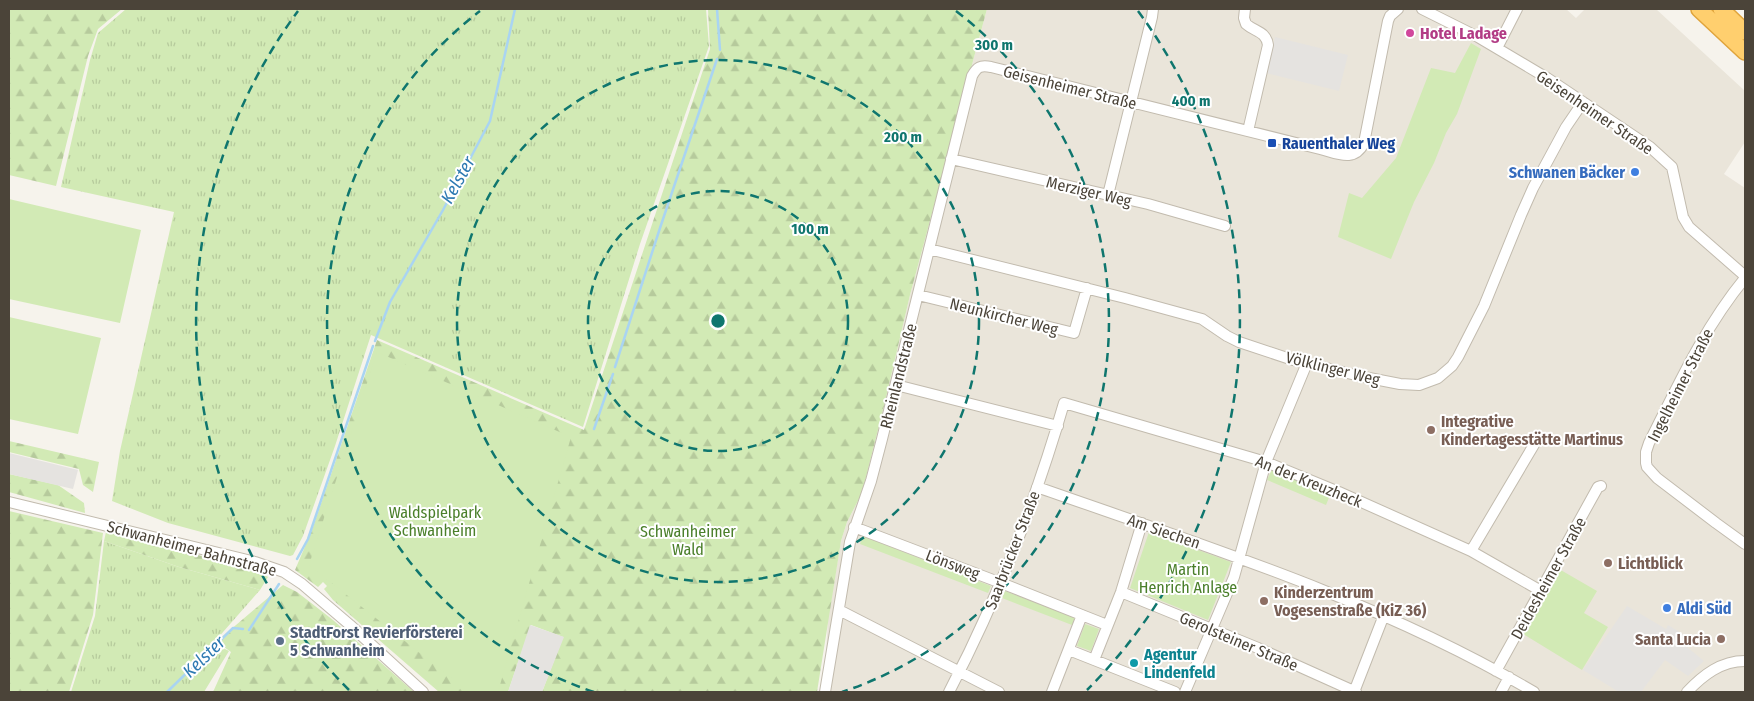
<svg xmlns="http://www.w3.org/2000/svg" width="1754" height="701" font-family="'Fira Sans Condensed',sans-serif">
<defs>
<pattern id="grass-tufts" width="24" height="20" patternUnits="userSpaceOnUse" patternTransform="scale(1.25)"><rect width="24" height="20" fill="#d2eab5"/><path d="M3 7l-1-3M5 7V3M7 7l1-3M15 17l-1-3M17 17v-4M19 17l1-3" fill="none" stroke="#b6ca9c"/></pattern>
<pattern id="forest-firs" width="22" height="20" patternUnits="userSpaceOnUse" patternTransform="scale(1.25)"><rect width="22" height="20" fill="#d2eab5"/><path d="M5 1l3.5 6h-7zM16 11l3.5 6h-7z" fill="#b6ca9c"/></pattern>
</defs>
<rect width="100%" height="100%" fill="#f6f3ec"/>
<!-- residential -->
<path fill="#eae5da" d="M987 9H1566L1576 18 1585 9H1656L1745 91V142L1724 174 1745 188V692H824L828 618 841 541 847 522 862 493 884 406 910 295Z"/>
<!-- grass -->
<path fill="url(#grass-tufts)" d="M126 9H706L709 46 640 244 583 427 371 335 335 446 303 536 293 555 290 556 168 523 112 501 120 451 174 212 61 187 90 60 98 33Z
M104 541 179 567 260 590 202 656 208 658 223 648 229 651 204 692H71L95 616Z"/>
<!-- forest -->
<path fill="url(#forest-firs)" d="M9 9H122L98 29 88 56 56 186 9 175Z
M708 9H987L910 295 884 406 862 493 847 522 841 541 817 692H542L563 637 531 625 508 692H439L333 600 324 589 327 586 323 582 318 587 295 570 312 530 377 340 584 430 710 49Z
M9 441 99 462 93 492 83 485 79 469 9 452Z
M9 474 58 485 84 503 85 513 9 492Z
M9 511 103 533 93 615 69 692H9Z
M106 532 254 569 268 577 260 590 179 567 104 541Z
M283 585 297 592 333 620 414 692H213L231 652 224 647 209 656H206L216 642Z"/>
<!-- green -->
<path fill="#d2eab5" d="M1471 43 1481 49 1457 114 1446 133 1434 163 1414 202 1391 259 1338 237 1349 193 1362 198 1396 158 1431 68 1455 73Z
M9 199 141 230 120 323 9 299Z
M9 317 101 338 78 434 9 419Z
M377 352 571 437 498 692H469L309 565Z
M1273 467 1332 490 1326 505 1267 480Z
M1149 532 1231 562 1208 620 1130 588Z
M863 536 991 586 988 593 860 544Z
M1559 569 1597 591 1584 613 1608 627 1582 670 1523 634Z
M1005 591 1075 618 1072 625 1002 598Z
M1085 624 1099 629 1091 651 1077 646Z"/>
<!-- parking -->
<path fill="#e5e3e0" d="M1275 37 1348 55 1339 91 1266 73Z
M9 453 78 470 73 489 9 474Z
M1627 606 1666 629 1668 625 1691 639 1687 647 1704 661 1688 676 1665 660 1641 692H1619L1583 670Z
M530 625 564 637 542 692H508Z"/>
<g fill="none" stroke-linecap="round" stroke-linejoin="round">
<!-- stream -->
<path stroke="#a9d4f2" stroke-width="2.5" d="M717 9 720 50
M375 341 390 302 443 210 490 121 515 9
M615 367 660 228 717 59
M594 429 613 374
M297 559 308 539 373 346
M249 630 279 584
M167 692 233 628 243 629"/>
<!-- minor casing -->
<g stroke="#c2bbae" stroke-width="12">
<path id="minor" d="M1245 9 1244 18 1246 24C1255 32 1266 31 1268 45L1248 131
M1422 9 1478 37 1547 78 1650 147 1672 167 1683 217 1689 227 1745 276
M1497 48 1517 9
M951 159 1148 204 1225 226
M1108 195 1152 17 1153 9
M929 249 1125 298 1202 319 1227 336 1239 342 1293 360 1364 377 1400 384 1419 385 1438 378 1452 366 1458 357 1484 306 1521 215 1533 188 1566 127 1583 102
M1745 278C1704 328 1678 385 1649 443L1646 452V463L1647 467 1657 478 1716 523 1745 544
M918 295 1074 333 1087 288
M896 385 1058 426
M1037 487C1205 546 1380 601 1534 692
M9 502 255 562 284 572 302 584 350 625 423 692
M854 527 1001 583 1107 625
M1471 551 1535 443
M1121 592 1258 648 1356 692
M839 610 999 692
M1069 650 1175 692
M1094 660 1121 592 1142 523
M1496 671 1598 487 1601 486
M825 692 850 542 871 481 882 439 972 76C977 67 980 65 991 67L1320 149C1337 153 1354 163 1364 143L1388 21 1390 16 1398 9
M949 692C997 600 1035 503 1064 403L1266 462 1339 492 1471 551 1541 591
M1052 692 1082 615
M1185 692 1234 577 1266 462 1307 363
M1354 692 1384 615
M1501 692 1509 677
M1687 692C1703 675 1721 661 1745 661"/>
</g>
<!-- highway casing -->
<g stroke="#e0a43c" stroke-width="18">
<path id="highway" d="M1699 9 1745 52
M1721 9 1745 32"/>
</g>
<!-- minor -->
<use href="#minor" stroke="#fff" stroke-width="10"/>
<!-- highway -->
<use href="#highway" stroke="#ffcf6e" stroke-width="15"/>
</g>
<!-- distance rings -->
<g fill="none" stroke="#0f766e" stroke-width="2.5" stroke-dasharray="9 6">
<circle cx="718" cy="321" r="130"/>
<circle cx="718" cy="321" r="261"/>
<path d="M594 692A391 391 0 0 1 480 11M956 11A391 391 0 0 1 842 692"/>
<path d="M349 690A522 522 0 0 1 298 11M1138 11A522 522 0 0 1 1087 690"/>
</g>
<!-- markers -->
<circle fill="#d1479c" stroke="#fff" stroke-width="2" cx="1410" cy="33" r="5"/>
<rect fill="#1a4fb4" stroke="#fff" stroke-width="2" x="1267" y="138" width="10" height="10" rx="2.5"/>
<g fill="#3f7fe0" stroke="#fff" stroke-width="2">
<circle cx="1635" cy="172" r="5"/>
<circle cx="1667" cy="608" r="5"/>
</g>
<g fill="#8d6e63" stroke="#fff" stroke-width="2">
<circle cx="1431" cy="430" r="5"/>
<circle cx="1608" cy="563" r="5"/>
<circle cx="1264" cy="601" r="5"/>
<circle cx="1721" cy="639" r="5"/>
</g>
<circle fill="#5c6f8a" stroke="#fff" stroke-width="2" cx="280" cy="641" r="5"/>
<circle fill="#0f9aa8" stroke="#fff" stroke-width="2" cx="1134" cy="663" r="5"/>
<g text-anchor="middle" stroke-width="4" stroke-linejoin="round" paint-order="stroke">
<!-- hotel labels -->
<g font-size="16" font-weight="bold" fill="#b23c85" stroke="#fff" text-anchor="start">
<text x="1420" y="39">Hotel Ladage</text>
</g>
<!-- street labels -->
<g font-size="16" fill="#4b4439" stroke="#fff">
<text transform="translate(1070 87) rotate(14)" y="6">Geisenheimer Straße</text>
<text transform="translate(1595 112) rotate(34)" y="6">Geisenheimer Straße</text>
<text transform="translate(1089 191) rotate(13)" y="6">Merziger Weg</text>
<text transform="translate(1004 316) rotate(14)" y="6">Neunkircher Weg</text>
<text transform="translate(1333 368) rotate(14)" y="6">Völklinger Weg</text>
<text transform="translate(898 376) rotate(-76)" y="6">Rheinlandstraße</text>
<text transform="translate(1680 385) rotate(-63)" y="6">Ingelheimer Straße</text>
<text transform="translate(1309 481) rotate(22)" y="6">An der Kreuzheck</text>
<text transform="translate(1164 531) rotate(19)" y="6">Am Siechen</text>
<text transform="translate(192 548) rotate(15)" y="6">Schwanheimer Bahnstraße</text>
<text transform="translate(1012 550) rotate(-69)" y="6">Saarbrücker Straße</text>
<text transform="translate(953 564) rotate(21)" y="6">Lönsweg</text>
<text transform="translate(1548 578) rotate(-61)" y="6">Deidesheimer Straße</text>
<text transform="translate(1239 641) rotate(23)" y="6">Gerolsteiner Straße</text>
</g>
<!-- transit labels -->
<g font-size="16" font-weight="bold" fill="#164399" stroke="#fff" text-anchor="start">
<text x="1282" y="149">Rauenthaler Weg</text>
</g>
<!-- shop labels -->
<g font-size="16" font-weight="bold" fill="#366cbe" stroke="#fff" text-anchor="end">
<text x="1625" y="178">Schwanen Bäcker</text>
<text x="1677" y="614" text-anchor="start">Aldi Süd</text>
</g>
<!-- education labels -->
<g font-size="16" font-weight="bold" fill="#785e54" stroke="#fff" text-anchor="start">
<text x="1441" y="427">Integrative<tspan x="1441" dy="18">Kindertagesstätte Martinus</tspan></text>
<text x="1618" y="569">Lichtblick</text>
<text x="1274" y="598">Kinderzentrum<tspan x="1274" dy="18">Vogesenstraße (KiZ 36)</tspan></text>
<text x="1711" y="645" text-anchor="end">Santa Lucia</text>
</g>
<!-- park labels -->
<g font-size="16" fill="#4a7f2a" stroke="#fff">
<text x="435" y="518">Waldspielpark<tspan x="435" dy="18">Schwanheim</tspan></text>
<text x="688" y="537">Schwanheimer<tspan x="688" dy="18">Wald</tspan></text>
<text x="1188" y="575">Martin<tspan x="1188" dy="18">Henrich Anlage</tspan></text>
</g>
<!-- service labels -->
<g font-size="16" font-weight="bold" fill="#4e5e75" stroke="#fff" text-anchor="start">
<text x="290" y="638">StadtForst Revierförsterei<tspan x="290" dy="18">5 Schwanheim</tspan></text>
</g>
<!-- culture labels -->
<g font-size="16" font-weight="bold" fill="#0d838f" stroke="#fff" text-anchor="start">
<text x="1144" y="660">Agentur<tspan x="1144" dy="18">Lindenfeld</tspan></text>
</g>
<!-- water labels -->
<g font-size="18" font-style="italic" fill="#2e7ab2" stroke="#fff">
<text transform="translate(458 180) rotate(-61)" y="6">Kelster</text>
<text transform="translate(204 657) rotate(-44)" y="6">Kelster</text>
</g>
</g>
<circle cx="718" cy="321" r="8" fill="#0f766e" stroke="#fff" stroke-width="2.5"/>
<g font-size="15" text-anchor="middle" font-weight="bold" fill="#0f766e" stroke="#fff" stroke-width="4" stroke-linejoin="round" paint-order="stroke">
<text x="994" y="50">300 m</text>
<text x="1191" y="106">400 m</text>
<text x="903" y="142">200 m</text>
<text x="810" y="234">100 m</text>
</g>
<!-- border -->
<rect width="1754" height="701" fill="none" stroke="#4b4439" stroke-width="20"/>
</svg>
